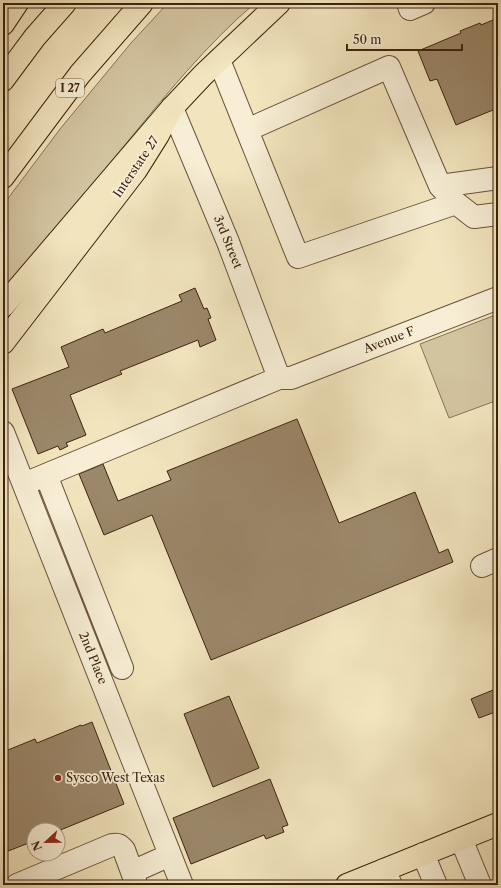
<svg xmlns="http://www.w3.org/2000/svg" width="501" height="888" font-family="'Libre Caslon Text',serif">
<rect width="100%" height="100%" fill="#f2e5be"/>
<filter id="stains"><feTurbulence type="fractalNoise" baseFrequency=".005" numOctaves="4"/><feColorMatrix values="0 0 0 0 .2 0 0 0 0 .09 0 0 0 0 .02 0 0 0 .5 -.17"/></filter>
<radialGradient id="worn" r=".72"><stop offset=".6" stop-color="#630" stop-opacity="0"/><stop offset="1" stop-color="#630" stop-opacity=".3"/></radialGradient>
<!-- green -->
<path fill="#d3c4a0" stroke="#887358" d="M168 3H255C206 45 165 96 124 146 84 195 44 243 3 291V205L60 129 131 43Z
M498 314V400L449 418 420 344Z"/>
<!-- building -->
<path fill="#9b876a" stroke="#3d220f" d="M493 20 498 32V108L456 125 437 79 430 81 418 51 461 33 460 31 480 23 481 25Z
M195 288 204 309 207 308 211 318 208 319 216 340 200 347 198 340 120 371 122 374 70 395 86 435 66 443 68 446 60 450 58 446 38 454 12 389 69 367 61 347 103 329 105 333 182 301 179 295Z
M297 419 339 523 415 492 439 553 448 549 453 562 211 660 152 515 104 535 79 474 103 464 118 501 171 480 167 471Z
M498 688V711L479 718 471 699Z
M229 696 259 768 213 787 184 714Z
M92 722 124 804 58 831V830H34V841L3 853V752L35 739 37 743 81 725 82 726Z
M270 779 288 825 282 827 284 832 266 839 264 835 191 864 173 818Z"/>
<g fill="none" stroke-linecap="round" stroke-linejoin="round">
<!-- minor casing -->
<g stroke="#6a533b" stroke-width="24">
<path id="minor" d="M408 3 410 9 424 3
M219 60 247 130
M172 108 228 242 279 378
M440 186 498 178
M456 203 298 257 247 130 389 67 440 186 456 203 474 217 498 214
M3 432 182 885
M46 475 122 668
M24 484 279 378H291L498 298
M482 566 498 559
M461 839 480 885
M423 854 436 885
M384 870 391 885
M132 872 170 855
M17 885 112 845C118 844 120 845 124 850L135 880 134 885"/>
</g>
<!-- major casing -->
<g stroke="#3d220f" stroke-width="24">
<path id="major" d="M3 343 136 170 158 135 172 108 203 75 279 3
M347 885 498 824"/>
</g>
<!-- highway casing -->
<g stroke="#3d220f" stroke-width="24">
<path id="highway" d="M3 24 17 3
M3 80 35 37 65 3
M3 177 80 74 142 3
M3 306 172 108"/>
</g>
<!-- minor -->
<use href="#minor" stroke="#f7eed5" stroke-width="22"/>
<!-- major -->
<use href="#major" stroke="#f2e5be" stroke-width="22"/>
<!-- highway -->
<use href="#highway" stroke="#f2e5be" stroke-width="22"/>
</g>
<!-- markers -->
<circle fill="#8f2418" stroke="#f7eed5" stroke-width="1.5" cx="58" cy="778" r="4"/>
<g text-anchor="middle" stroke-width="3.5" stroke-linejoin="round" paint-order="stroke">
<!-- shield labels -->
<rect fill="#f7eed5" stroke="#755f4a" stroke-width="1" x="56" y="79" width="28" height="18" rx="3"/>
<g font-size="11" font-weight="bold" fill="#3d220f">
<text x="70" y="92">I 27</text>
</g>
<!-- street labels -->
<g font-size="12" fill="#3d220f" stroke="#f7eed5">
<text transform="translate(136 167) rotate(-56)" y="4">Interstate 27</text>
<text transform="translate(228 242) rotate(68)" y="4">3rd Street</text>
<text transform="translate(389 340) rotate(-21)" y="4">Avenue F</text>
<text transform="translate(93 658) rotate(68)" y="4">2nd Place</text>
</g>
<!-- poi labels -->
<g font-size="12" fill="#3d220f" stroke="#f7eed5" text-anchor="start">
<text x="66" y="782">Sysco West Texas</text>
</g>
</g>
<!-- margin -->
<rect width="501" height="888" fill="none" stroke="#f2e5be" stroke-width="16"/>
<rect x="4" y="4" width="493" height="880" fill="none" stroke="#3d220f" stroke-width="2"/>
<rect x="8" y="8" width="485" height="872" fill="none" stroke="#3d220f"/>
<!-- north arrow -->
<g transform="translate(46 842) rotate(248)"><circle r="19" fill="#f7eed5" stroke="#ad9c86"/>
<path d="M0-3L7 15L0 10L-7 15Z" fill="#8f2418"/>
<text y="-6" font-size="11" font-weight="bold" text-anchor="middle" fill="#3d220f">N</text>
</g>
<!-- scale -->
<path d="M347 44v6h115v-6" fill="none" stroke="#3d220f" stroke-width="2"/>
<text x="353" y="44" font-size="12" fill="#3d220f" stroke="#f7eed5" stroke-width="3" paint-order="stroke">50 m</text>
<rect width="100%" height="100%" filter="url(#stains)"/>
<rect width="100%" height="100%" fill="url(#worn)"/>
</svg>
